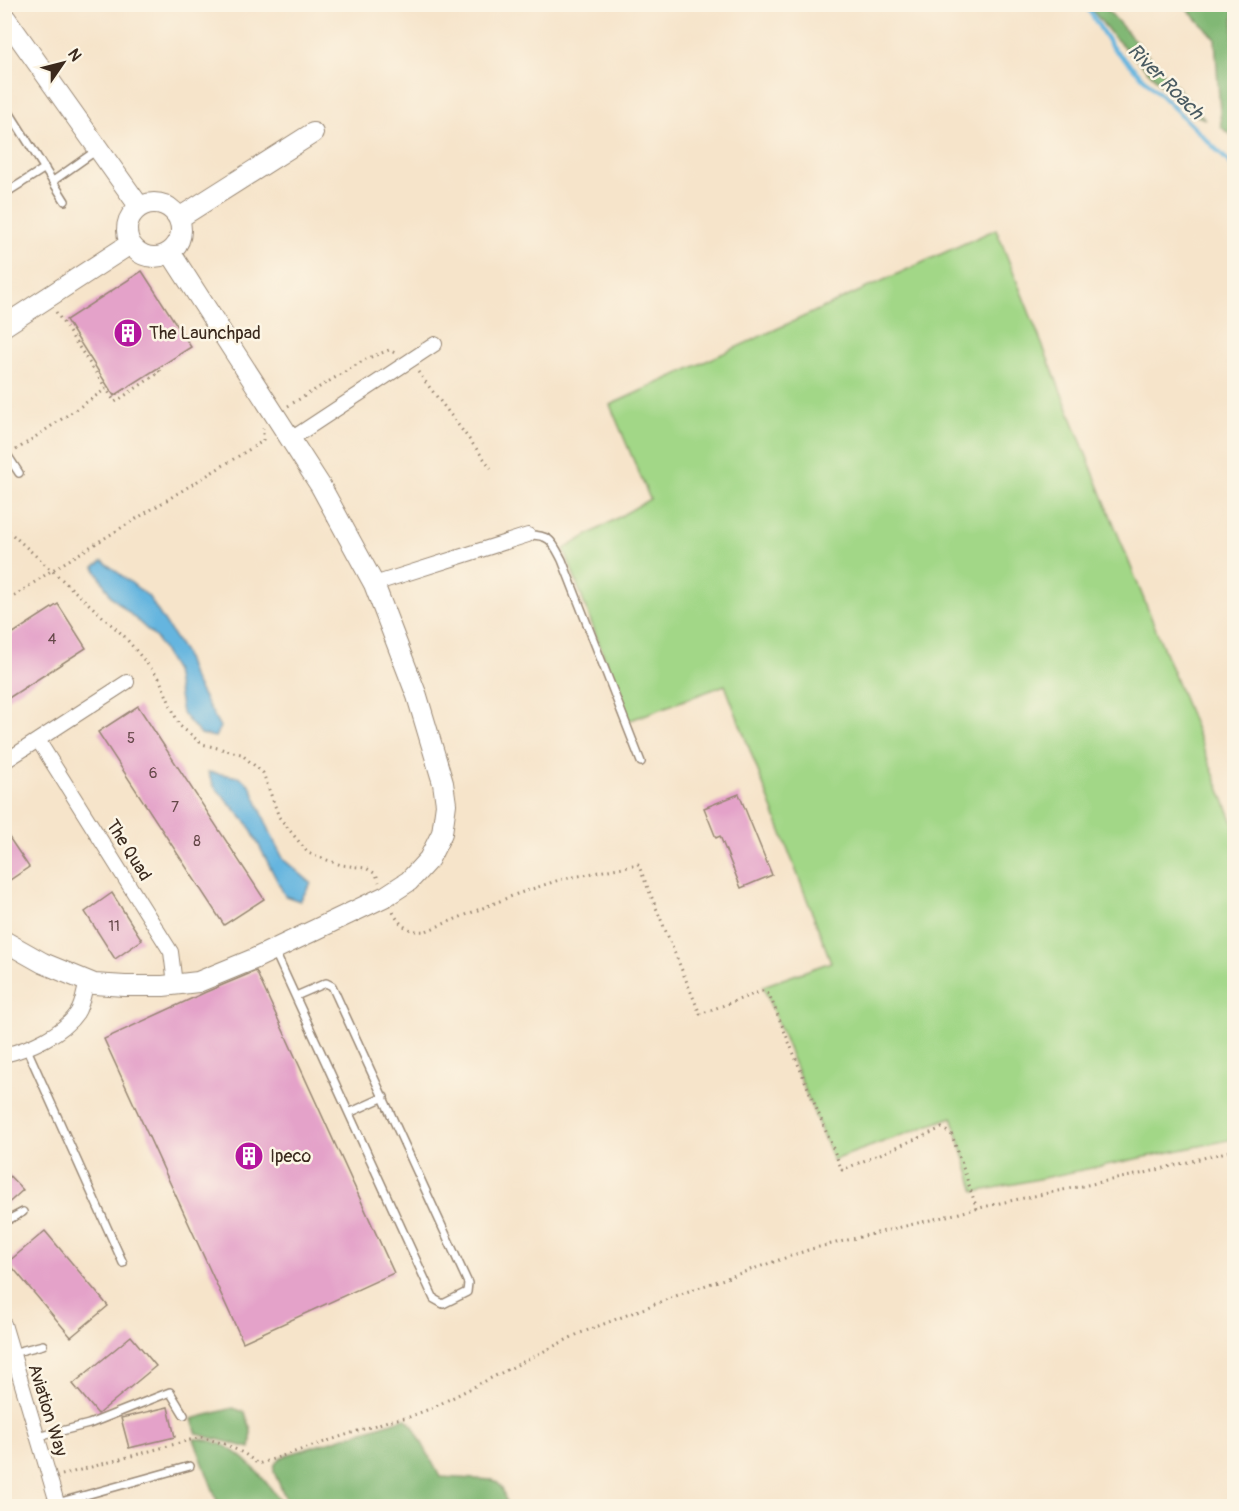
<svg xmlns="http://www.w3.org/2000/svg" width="1239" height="1511" font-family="Pangolin,sans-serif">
<rect width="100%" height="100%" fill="#fcf5e5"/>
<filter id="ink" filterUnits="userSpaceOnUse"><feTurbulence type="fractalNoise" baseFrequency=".0167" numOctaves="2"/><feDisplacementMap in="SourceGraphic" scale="12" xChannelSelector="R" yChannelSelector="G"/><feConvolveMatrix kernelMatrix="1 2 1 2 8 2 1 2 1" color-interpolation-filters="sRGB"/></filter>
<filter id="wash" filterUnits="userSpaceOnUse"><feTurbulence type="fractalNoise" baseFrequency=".008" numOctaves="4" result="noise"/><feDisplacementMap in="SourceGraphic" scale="24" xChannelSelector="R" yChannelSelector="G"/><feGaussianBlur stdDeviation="1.35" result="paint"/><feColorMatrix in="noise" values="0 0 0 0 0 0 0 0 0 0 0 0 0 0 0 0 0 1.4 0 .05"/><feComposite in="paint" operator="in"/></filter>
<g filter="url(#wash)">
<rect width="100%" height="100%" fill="#f6e4ca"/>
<!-- green -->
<path fill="#a2d787" stroke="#6e8052" stroke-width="1.5" d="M996 229 1234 825V1139L975 1192 952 1117 833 1160 763 986 831 962 725 685 628 721 564 549 650 499 610 405Z"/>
<!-- forest -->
<path fill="#81b874" stroke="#5e7149" stroke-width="1.5" d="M1088 5H1103L1205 119 1190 113 1112 35Z
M1183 5H1234L1233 30 1234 137 1221 127 1215 38Z
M233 1408 244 1412C251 1424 253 1435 250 1448L197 1434 192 1419Z
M405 1418 413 1426 440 1477 493 1480C504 1485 504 1496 507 1506H289L274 1472C273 1462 279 1459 287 1455Z
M194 1439C236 1438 262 1476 284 1506H219Z"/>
<!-- water -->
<path fill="#65b5df" stroke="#50707e" stroke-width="1.5" d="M103 561 148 596 184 652 192 676 220 727 215 737 200 734 182 713 175 671 156 638 111 596 94 567Z
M208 772 239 777 250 785 274 841 284 860 311 883 300 901 285 896 248 824 214 786Z"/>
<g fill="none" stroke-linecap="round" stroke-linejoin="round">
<!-- stream -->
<path stroke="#65b5df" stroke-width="4.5" d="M1085 4 1112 47 1231 164 1234 172"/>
</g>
<g id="blocks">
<!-- building -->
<path fill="#e4a2c9" d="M142 271 191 347 114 396 66 320Z
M58 604 86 648 4 701V639Z
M138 706 264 899 224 925 98 732Z
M739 794 772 875 741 888 720 836 716 838 704 808Z
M4 830 29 867 4 884Z
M112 893 142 940 115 959 85 912Z
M256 971 394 1273 243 1342 104 1039 206 992Z
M4 1170 23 1190 4 1207Z
M45 1231 108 1306 71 1337 8 1262Z
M131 1336 156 1366 98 1414 73 1384Z
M168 1407 175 1437 129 1448 121 1418Z"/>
</g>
</g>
<g filter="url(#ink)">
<use href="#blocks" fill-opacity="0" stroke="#988774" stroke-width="1.5"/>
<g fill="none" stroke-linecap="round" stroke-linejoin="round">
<!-- lane casing -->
<g stroke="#988774" stroke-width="10">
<path id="lane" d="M4 104 65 201
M53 181 97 150
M4 194 45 168
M4 450 19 473
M528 535C551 535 552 541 562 560L641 762
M275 952 434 1299 443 1304 467 1292 468 1283 332 986 326 983 296 996
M26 1047 123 1263
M349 1113 384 1097
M4 1222 23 1212
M12 1353 43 1345
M38 1437 89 1424 170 1392 184 1415
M57 1503 190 1466"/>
</g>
<!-- street casing -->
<g stroke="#988774" stroke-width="16">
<path id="street" d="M291 439 435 344
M374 584 528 535
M38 740 171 952 175 984
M4 762 127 682
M4 1055C29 1049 63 1034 77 1013 83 1004 84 991 87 981
M4 1324 58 1506"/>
</g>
<!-- secondary casing -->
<g stroke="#988774" stroke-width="22">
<path id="secondary" d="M4 16 139 206
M127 230a27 27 0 1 1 54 0a27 27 0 1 1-54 0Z
M179 218 313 133
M4 326 130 244
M4 941 43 963 94 984 125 986H163L198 982 254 959 386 896 409 881 429 859 442 833 446 804 443 783 417 696 374 584 320 485 170 252"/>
</g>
<!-- path -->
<path stroke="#988774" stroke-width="3" stroke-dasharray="1.5 4.5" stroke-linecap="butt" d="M56 312 115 402 160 372 157 368
M418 372 491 468
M288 406 366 359 389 350 395 353
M16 450 106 389
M4 527 124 636 159 678 179 725 202 744 241 754 263 773 279 817 308 853 341 865 366 868 376 874 379 882
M4 603 51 571 263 441V428
M393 912C400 926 410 933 426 931L517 894 559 880 638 864 700 1014 762 991 769 994 842 1170 942 1128 952 1135 977 1209
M62 1475 201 1437 225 1444 245 1454 258 1464 391 1420 409 1417 432 1408 578 1334 686 1292 811 1249 1000 1203 1145 1173 1234 1150"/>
<!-- lane -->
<use href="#lane" stroke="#fff" stroke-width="7"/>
<!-- street -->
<use href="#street" stroke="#fff" stroke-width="14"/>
<!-- secondary -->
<use href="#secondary" stroke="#fff" stroke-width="20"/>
</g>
</g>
<!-- icons -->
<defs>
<g id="building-disc" transform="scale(1.5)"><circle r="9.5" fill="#b5179e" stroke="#fcf5e5"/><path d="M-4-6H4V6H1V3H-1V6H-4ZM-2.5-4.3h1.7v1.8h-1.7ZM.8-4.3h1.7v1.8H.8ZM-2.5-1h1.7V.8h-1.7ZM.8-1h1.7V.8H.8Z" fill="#fff"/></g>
</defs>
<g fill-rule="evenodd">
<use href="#building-disc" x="128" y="333"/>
<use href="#building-disc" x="249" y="1156"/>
</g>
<g text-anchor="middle" stroke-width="5" stroke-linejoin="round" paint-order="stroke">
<!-- number labels -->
<g font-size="15" fill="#654849">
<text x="52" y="644">4</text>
<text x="131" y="743">5</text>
<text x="153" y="778">6</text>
<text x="175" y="812">7</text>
<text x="197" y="846">8</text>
<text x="114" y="931">11</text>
</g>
<!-- poi labels -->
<g font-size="18" fill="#3b2a1e" stroke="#fcf5e5" text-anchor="start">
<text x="149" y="339">The Launchpad</text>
<text x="270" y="1162">Ipeco</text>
</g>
<!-- street labels -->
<g font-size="18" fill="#3b2a1e" stroke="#fcf5e5">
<text transform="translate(129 850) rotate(58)" y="6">The Quad</text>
<text transform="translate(48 1410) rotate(73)" y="6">Aviation Way</text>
</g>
<!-- water labels -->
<g font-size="20" font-style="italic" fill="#4a5b62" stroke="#fcf5e5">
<text transform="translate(1166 81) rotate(45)" y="7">River Roach</text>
</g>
</g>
<!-- margin -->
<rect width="1239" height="1511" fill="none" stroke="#fcf5e5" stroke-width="24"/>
<!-- north arrow -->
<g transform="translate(63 63) rotate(55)" stroke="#fcf5e5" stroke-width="4.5" paint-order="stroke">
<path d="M0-4.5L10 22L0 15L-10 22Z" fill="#3b2a1e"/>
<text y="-9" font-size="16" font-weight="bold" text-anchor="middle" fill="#3b2a1e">N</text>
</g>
</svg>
